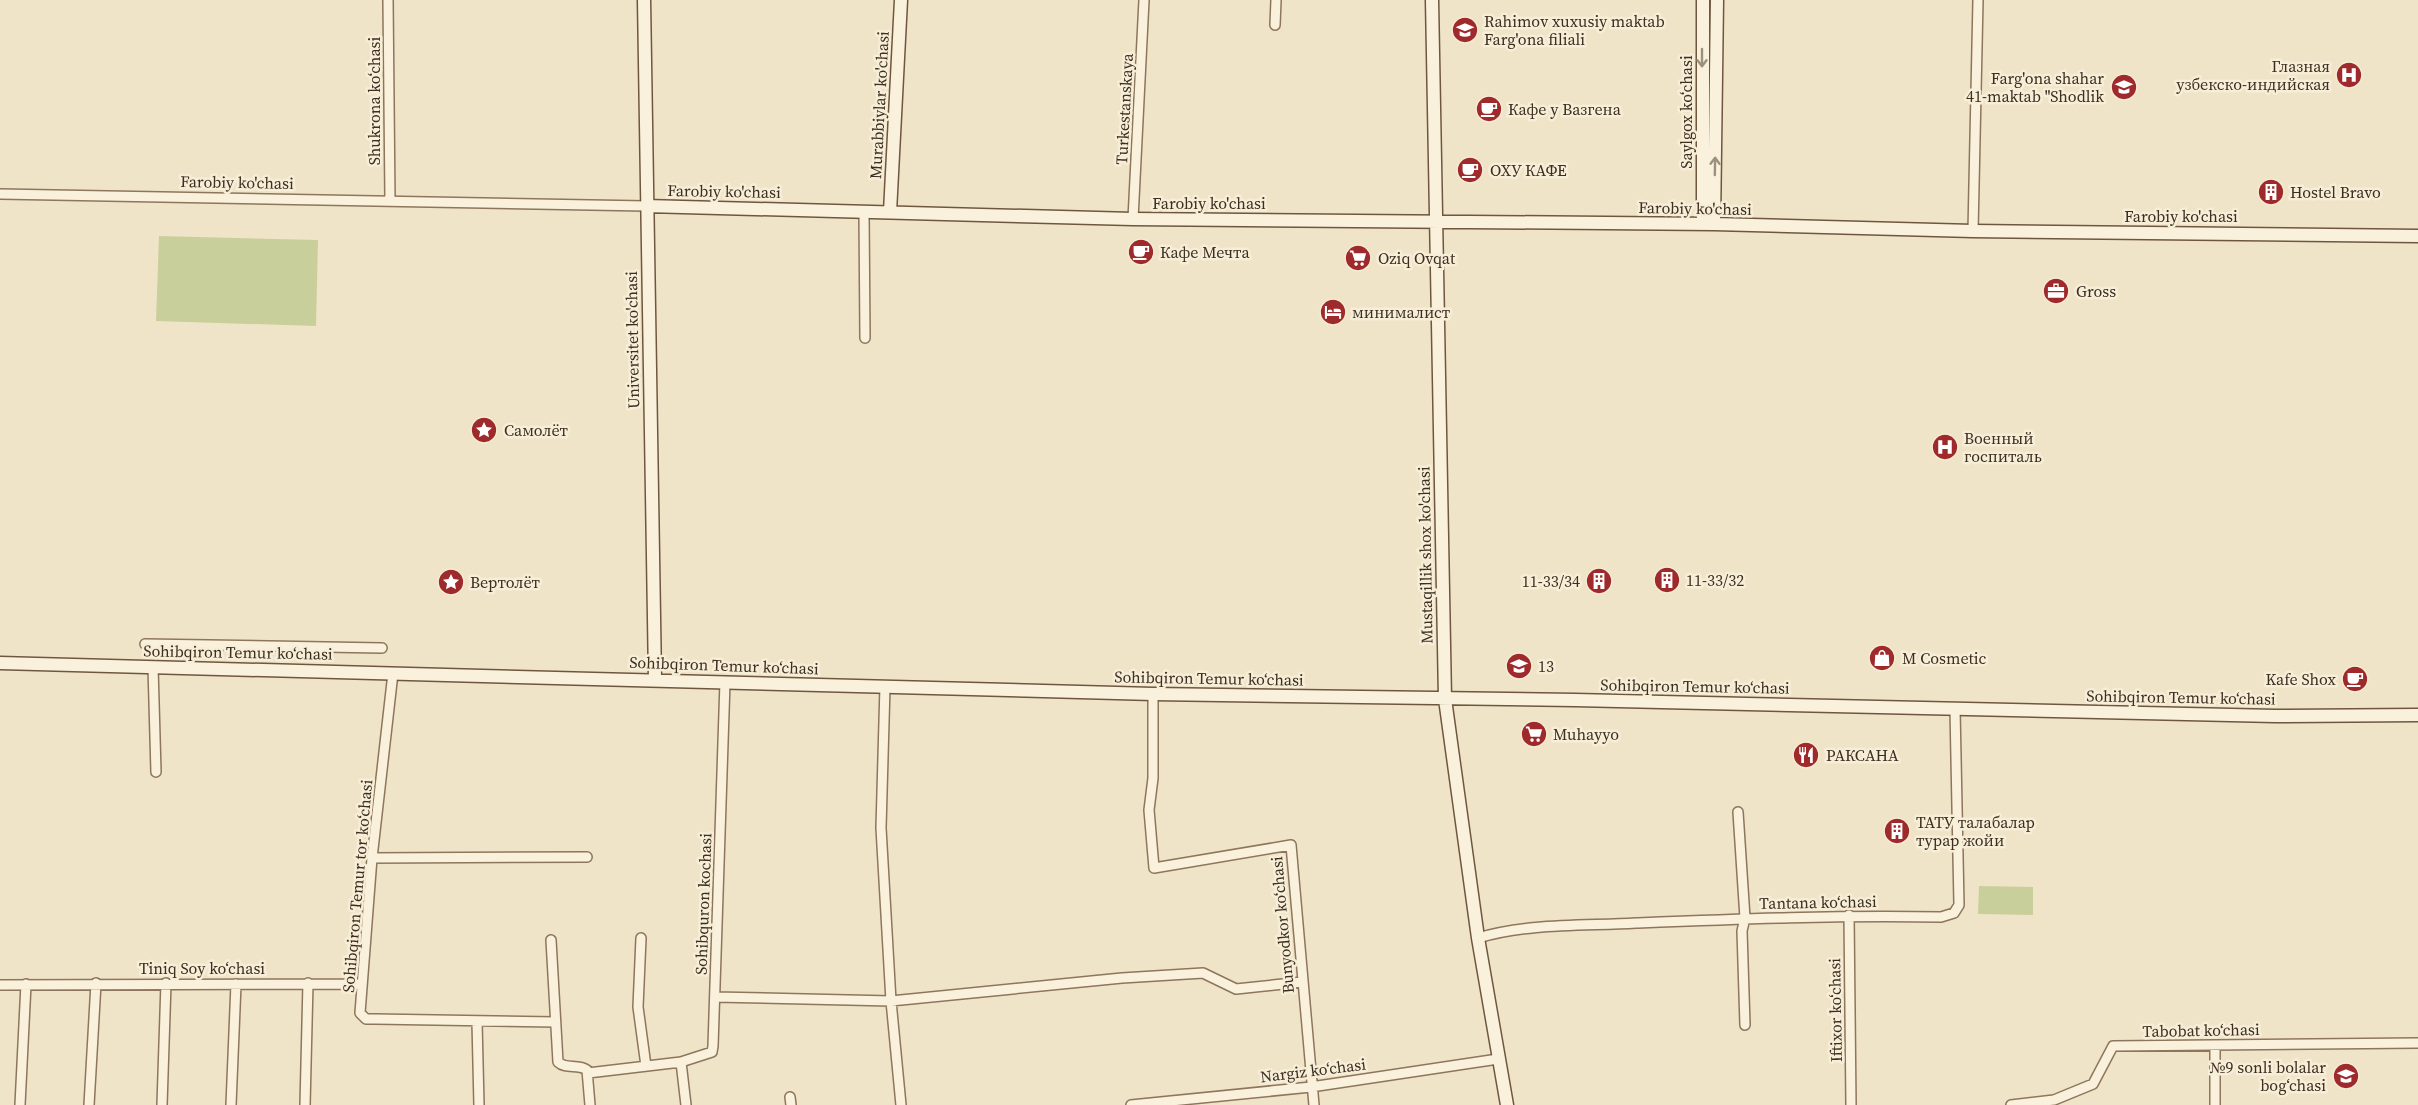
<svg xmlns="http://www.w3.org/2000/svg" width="2418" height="1105" font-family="'Source Serif 4',serif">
<rect width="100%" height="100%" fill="#f0e4c8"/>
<!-- green -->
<path fill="#c9cf9b" d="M159 236 318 240 316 326 156 321Z
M1979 886 2033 887V915L1978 914Z"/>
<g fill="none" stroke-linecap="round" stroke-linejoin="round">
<!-- street casing -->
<g stroke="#8d765c" stroke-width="12">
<path id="street" d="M388 0 390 201
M1275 25 1276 0
M0 194 646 206
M864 212 865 338
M1133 219 1144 0
M1973 231 1978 0
M145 644 382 648
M153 667 156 772
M393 673 372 858 360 1013 366 1019H375L555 1022
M885 686 881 828 891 1001 901 1105
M1153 694V778L1149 810 1154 868 1291 845 1314 1105
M1738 812 1745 918 1742 931 1745 1025
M372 858 587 857
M1849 915 1851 1105
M641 938 638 1007 646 1066
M1478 938C1528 923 1584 926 1636 923 1738 919 1839 915 1941 917L1954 913 1959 905 1955 709
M551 940 558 1062C566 1070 578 1063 587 1070L590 1105
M0 985 362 984
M715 997 891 1001 1122 978 1203 973 1236 989 1302 982
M477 1022 479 1105
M2215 1045V1105
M588 1073 681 1062
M790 1097 791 1105
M20 1105 26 984
M89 1105 96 983
M162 1105 166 983
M231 1105 236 984
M305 1105 308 983
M686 1105 681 1062 712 1052 713 1046 725 682
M1131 1105 1311 1087 1498 1059
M2011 1105 2054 1100 2093 1084 2113 1046 2418 1043"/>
</g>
<!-- secondary casing -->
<g stroke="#6f573f" stroke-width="15">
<path id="secondary" d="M644 0 655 679
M1432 0 1445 699 1478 938 1507 1105
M646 206 1133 219 1714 224 1973 231 2418 236
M890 212 901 0
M1703 224V0
M1714 224 1717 0
M0 663 1153 694 1575 700 2275 716 2418 715"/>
</g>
<!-- street -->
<use href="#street" stroke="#faf1dc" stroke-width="9"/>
<!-- secondary -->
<use href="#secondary" stroke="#faf1dc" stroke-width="12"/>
</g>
<!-- one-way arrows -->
<defs><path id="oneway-shaft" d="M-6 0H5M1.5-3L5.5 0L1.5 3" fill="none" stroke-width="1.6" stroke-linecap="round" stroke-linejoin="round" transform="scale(1.5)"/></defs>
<g stroke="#9c907e">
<use href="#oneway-shaft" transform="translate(1702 58) rotate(90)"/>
<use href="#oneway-shaft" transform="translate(1715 166) rotate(-89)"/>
</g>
<!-- icons -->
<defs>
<g id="school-disc" transform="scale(1.35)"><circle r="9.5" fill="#9e2a2b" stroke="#f7eed8"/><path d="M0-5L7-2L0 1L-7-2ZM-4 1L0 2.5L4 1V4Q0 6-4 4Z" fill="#fff"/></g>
<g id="hospital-disc" transform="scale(1.35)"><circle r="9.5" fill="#9e2a2b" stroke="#f7eed8"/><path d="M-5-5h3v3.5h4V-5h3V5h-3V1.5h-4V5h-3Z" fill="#fff"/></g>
<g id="cafe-disc" transform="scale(1.35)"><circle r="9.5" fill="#9e2a2b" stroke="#f7eed8"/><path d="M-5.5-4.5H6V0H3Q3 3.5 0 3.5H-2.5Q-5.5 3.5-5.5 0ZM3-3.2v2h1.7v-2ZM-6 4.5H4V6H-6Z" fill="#fff"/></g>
<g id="building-disc" transform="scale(1.35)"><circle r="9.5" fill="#9e2a2b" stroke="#f7eed8"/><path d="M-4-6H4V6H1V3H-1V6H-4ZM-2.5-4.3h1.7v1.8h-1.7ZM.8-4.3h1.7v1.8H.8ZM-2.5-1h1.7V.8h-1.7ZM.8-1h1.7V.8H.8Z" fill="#fff"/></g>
<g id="supermarket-disc" transform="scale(1.35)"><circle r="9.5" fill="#9e2a2b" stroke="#f7eed8"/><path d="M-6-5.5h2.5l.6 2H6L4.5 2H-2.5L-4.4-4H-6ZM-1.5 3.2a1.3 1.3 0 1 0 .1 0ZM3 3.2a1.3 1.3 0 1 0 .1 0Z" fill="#fff"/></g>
<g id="office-disc" transform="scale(1.35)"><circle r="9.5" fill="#9e2a2b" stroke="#f7eed8"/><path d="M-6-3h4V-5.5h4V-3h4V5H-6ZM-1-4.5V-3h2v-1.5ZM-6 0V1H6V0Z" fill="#fff"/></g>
<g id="hotel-disc" transform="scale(1.35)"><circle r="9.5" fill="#9e2a2b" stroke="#f7eed8"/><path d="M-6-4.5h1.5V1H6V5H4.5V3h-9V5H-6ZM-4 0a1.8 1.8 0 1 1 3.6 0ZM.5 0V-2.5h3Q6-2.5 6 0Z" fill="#fff"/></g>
<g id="sight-disc" transform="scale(1.35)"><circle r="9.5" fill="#9e2a2b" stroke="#f7eed8"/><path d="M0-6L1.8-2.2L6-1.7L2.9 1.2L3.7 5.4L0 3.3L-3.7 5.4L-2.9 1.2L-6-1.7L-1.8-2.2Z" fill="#fff"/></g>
<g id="shop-disc" transform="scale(1.35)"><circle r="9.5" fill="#9e2a2b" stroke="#f7eed8"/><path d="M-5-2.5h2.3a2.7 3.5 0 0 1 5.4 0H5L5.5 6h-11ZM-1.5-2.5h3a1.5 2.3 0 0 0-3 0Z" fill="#fff"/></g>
<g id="restaurant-disc" transform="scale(1.35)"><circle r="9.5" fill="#9e2a2b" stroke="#f7eed8"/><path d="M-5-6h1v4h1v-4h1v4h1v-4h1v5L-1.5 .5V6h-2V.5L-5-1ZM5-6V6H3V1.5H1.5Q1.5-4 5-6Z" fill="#fff"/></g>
</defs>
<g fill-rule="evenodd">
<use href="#school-disc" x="1465" y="30"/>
<use href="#hospital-disc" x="2349" y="75"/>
<use href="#school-disc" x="2124" y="87"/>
<use href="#cafe-disc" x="1489" y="109"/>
<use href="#cafe-disc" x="1470" y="170"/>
<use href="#building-disc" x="2271" y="192"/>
<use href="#cafe-disc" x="1141" y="252"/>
<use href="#supermarket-disc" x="1358" y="258"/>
<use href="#office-disc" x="2056" y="291"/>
<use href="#hotel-disc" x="1333" y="312"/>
<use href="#sight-disc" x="484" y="430"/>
<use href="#hospital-disc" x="1945" y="447"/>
<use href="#building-disc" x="1667" y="580"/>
<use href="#building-disc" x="1599" y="581"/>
<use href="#sight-disc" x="451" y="582"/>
<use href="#shop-disc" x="1882" y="658"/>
<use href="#school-disc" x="1519" y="666"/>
<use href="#cafe-disc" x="2355" y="679"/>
<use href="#supermarket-disc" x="1534" y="734"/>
<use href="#restaurant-disc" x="1806" y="755"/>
<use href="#building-disc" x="1897" y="831"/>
<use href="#school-disc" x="2346" y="1076"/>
</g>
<g text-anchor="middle" stroke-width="5" stroke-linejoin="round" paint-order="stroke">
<!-- poi labels -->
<g font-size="16" fill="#3d2e20" stroke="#f7eed8" text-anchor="start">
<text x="1484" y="27">Rahimov xuxusiy maktab<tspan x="1484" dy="18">Farg'ona filiali</tspan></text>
<text x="2330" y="72" text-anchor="end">Глазная<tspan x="2330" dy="18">узбекско-индийская</tspan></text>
<text x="2104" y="84" text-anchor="end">Farg'ona shahar<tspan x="2104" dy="18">41-maktab "Shodlik</tspan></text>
<text x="1508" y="115">Кафе у Вазгена</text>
<text x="1490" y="176">ОХУ КАФЕ</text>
<text x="2290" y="198">Hostel Bravo</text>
<text x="1160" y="258">Кафе Мечта</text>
<text x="1378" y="264">Oziq Ovqat</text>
<text x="2076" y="297">Gross</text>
<text x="1352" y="318">минималист</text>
<text x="504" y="436">Самолёт</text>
<text x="1964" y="444">Военный<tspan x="1964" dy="18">госпиталь</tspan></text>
<text x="1686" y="586">11-33/32</text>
<text x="1580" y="587" text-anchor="end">11-33/34</text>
<text x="470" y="588">Вертолёт</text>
<text x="1902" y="664">M Cosmetic</text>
<text x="1538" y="672">13</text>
<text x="2336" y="685" text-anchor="end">Kafe Shox</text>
<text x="1553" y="740">Muhayyo</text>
<text x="1826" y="761">РАКСАНА</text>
<text x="1916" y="828">ТАТУ талабалар<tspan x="1916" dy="18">турар жойи</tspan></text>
<text x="2326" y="1073" text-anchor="end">№9 sonli bolalar<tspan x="2326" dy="18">bog‘chasi</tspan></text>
</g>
<!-- street labels -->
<g font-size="16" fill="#3d2e20" stroke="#f7eed8">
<text transform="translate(374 101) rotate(-90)" y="6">Shukrona koʻchasi</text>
<text transform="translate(879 105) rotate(-87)" y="6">Murabbiylar ko'chasi</text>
<text transform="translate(1124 109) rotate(-87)" y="6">Turkestanskaya</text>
<text transform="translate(1686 112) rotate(-90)" y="6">Saylgox koʻchasi</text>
<text transform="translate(237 182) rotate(1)" y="6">Farobiy ko'chasi</text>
<text transform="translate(724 191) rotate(1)" y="6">Farobiy ko'chasi</text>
<text x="1209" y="209">Farobiy ko'chasi</text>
<text transform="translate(1695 208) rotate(1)" y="6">Farobiy ko'chasi</text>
<text x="2181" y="222">Farobiy ko'chasi</text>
<text transform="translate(632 340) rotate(-91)" y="6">Universitet ko'chasi</text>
<text transform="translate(1425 555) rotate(-91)" y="6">Mustaqillik shox ko'chasi</text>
<text transform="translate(238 652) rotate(1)" y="6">Sohibqiron Temur koʻchasi</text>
<text transform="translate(724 665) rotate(2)" y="6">Sohibqiron Temur koʻchasi</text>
<text transform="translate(1209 678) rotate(1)" y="6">Sohibqiron Temur koʻchasi</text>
<text transform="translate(1695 686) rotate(1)" y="6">Sohibqiron Temur koʻchasi</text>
<text transform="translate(2181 697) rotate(1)" y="6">Sohibqiron Temur koʻchasi</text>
<text transform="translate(357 886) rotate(-85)" y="6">Sohibqiron Temur tor koʻchasi</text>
<text transform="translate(1818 902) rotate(-1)" y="6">Tantana koʻchasi</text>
<text transform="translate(703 904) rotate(-88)" y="6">Sohibquron kochasi</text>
<text transform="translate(1282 925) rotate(-95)" y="6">Bunyodkor koʻchasi</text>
<text x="202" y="974">Tiniq Soy koʻchasi</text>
<text transform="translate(1835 1010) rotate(-91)" y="6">Iftixor koʻchasi</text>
<text transform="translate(2201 1030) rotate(-1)" y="6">Tabobat koʻchasi</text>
<text transform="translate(1313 1070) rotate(-7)" y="6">Nargiz koʻchasi</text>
</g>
</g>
</svg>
